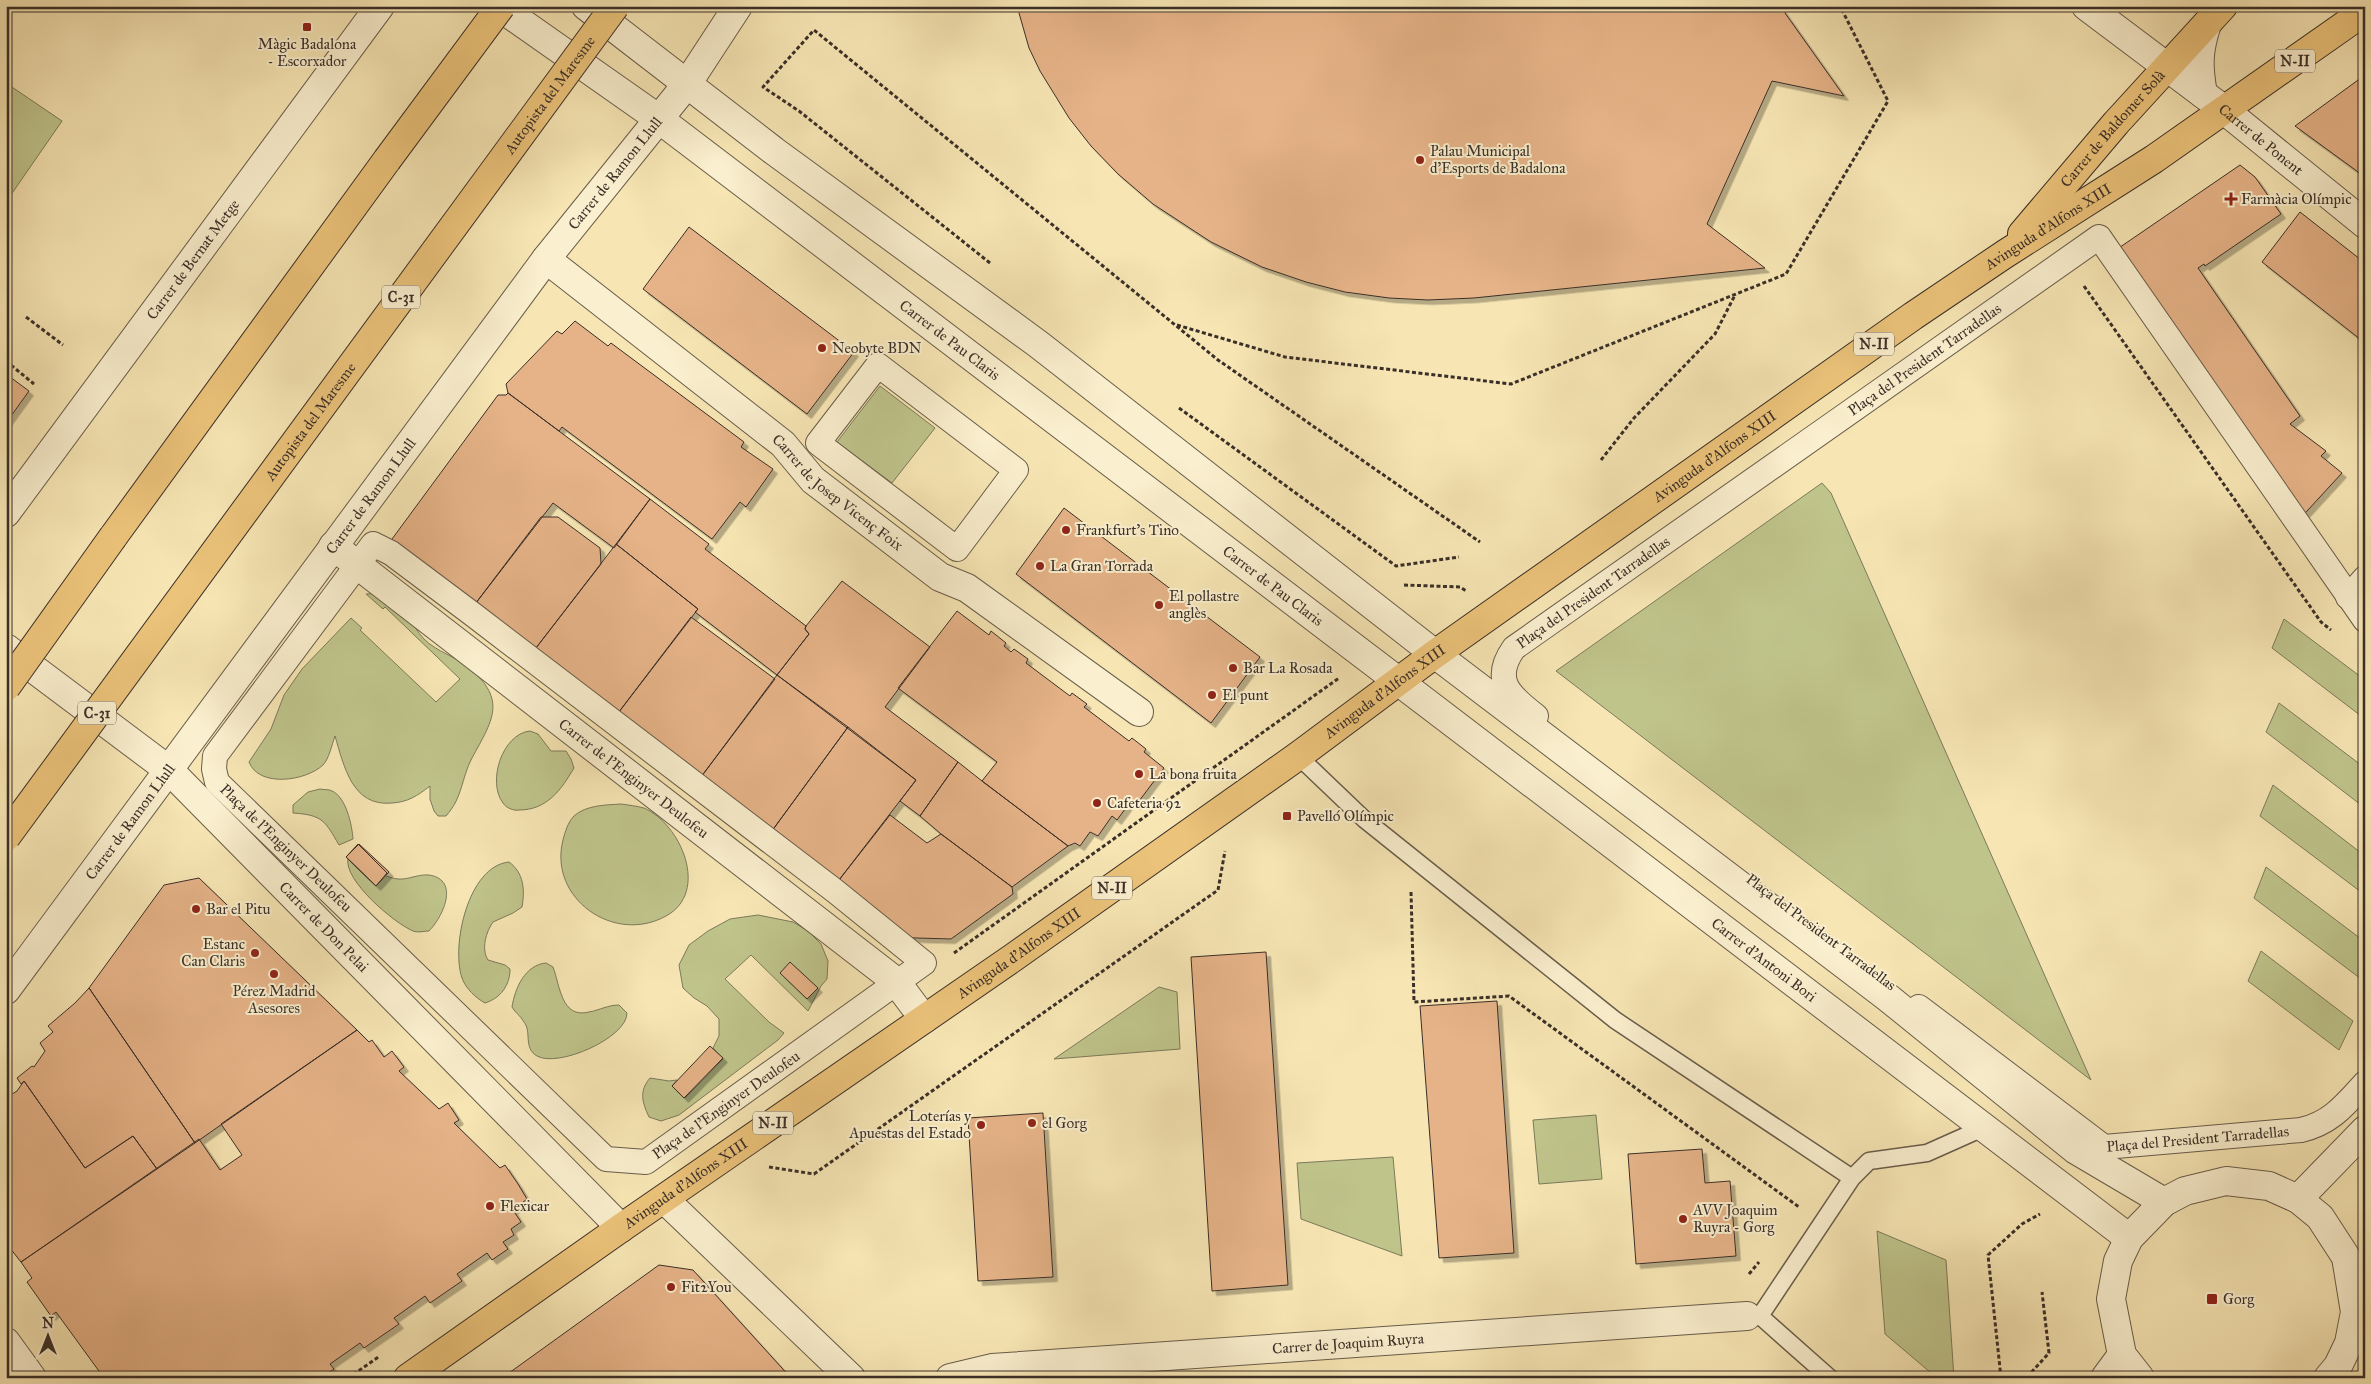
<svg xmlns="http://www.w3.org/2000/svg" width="2371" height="1384" font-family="'IM FELL Great Primer',serif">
<defs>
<filter id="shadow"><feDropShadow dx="4.5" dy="4.5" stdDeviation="0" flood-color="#0004"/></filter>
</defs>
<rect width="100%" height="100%" fill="#f7e6b4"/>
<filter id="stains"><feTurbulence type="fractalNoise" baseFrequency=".004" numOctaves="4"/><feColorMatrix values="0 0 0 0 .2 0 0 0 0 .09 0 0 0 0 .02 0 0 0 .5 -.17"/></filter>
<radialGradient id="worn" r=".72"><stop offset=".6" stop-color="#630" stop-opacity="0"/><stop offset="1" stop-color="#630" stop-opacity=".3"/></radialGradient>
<!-- green -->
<path fill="#bfc48b" stroke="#7c7a5a" d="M6 83 62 121 6 202Z
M880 386 935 428 892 483 837 442Z
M1822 483 1831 493 2091 1080 1556 671Z
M366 594C370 594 374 593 378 594 384 595 404 612 408 617 414 624 417 632 424 639 437 652 455 656 469 668 508 700 492 721 472 758 461 779 463 797 446 816H438L434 811 430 799V786C417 796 408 802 392 803 352 807 344 766 335 736 332 744 329 759 323 765 306 781 259 788 249 762L271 729 284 695 302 669 351 618 362 628 360 630 436 702 460 679 385 607 383 609Z
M2284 619 2365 680V719L2272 648Z
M2279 703 2365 768V808L2266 732Z
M530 731 538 734 551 751H566L571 759 574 768C561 790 547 810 519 810 514 811 506 808 503 803 487 782 502 734 530 731Z
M2273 785 2365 856V895L2260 816Z
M320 789C324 790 329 789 332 791 346 797 352 825 353 839L339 845C325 821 323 815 293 813V805L308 792Z
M621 804C628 805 637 806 644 808 681 824 710 892 666 916 614 945 548 898 563 840 565 832 568 822 574 816 586 805 606 805 621 804Z
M348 858C358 863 388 879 398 879 408 880 418 874 429 875 461 880 442 918 429 931 424 931 418 933 413 931 394 923 343 880 348 858Z
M509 862C524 873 525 890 522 907L513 913 493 922C486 932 481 949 488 960L505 965 510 969C510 985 501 998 485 1003 476 998 466 989 462 978 451 946 468 866 509 862Z
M2266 867 2365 942V982L2254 898Z
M758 915 793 922 808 931 821 944 828 961 827 979 821 986 808 1011 751 955 725 979 769 1022 784 1033 778 1040 679 1115 661 1121 649 1117C642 1102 639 1091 650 1078L669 1081 677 1080 672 1086 685 1098 723 1059 713 1048 719 1036V1019L707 1006 694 998 683 988 679 965 689 945 708 931 730 919Z
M2261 951 2353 1021 2339 1050 2248 981Z
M546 963 553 967C560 985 561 1019 589 1012 600 1010 608 1005 619 1005L627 1013C627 1038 558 1068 537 1056 523 1048 532 1032 524 1022 521 1016 515 1013 512 1007 515 988 525 965 546 963Z
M1159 987 1177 992 1180 1049 1054 1059Z
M1596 1115 1602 1179 1539 1184 1533 1120Z
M1393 1157 1402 1256 1301 1219 1297 1163Z
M1877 1231 1946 1260 1954 1378H1937L1885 1334Z"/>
<!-- building -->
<path fill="#e6b388" stroke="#3a2f28" filter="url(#shadow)" d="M1017 6H1780L1844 96 1772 81 1707 224 1765 268 1474 298 1428 300 1389 298 1345 292 1306 282 1262 267 1211 242 1153 204 1118 174 1091 146 1069 118 1040 71 1029 48Z
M2365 75V177L2295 126Z
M2240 165 2255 177 2281 214 2205 266 2204 264 2198 268 2300 416 2290 424 2326 451 2321 456 2342 473 2296 523 2110 254Z
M2300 212 2365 263V343L2262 262Z
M689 227 854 352 807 414 643 289Z
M575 321 608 346 611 343 744 442 741 447 773 469 746 507 740 502 712 539 562 427 559 431 508 393 506 384 557 331 562 334Z
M6 374 29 391 6 423Z
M508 393 650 499 614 548 553 503 469 612 381 554 498 395H506Z
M650 499 709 544 705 549 806 626 805 629 809 634 777 675 695 612 698 609 616 544Z
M1064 508 1260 657 1211 723 1016 574Z
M541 517H558L600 548 601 564 529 657 469 612Z
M616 544 698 609 612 721 529 657Z
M842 581 930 647 885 707 958 762 920 816 900 801 916 780 777 675 809 634 805 629 806 626Z
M957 611 989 635 991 631 1006 643 1004 646 1011 652 1014 649 1028 659 1026 663 1070 696 1072 693 1087 704 1084 707 1129 741 1132 738 1146 749 1144 752 1164 768 1136 805 1131 801 1117 820 1112 816 1098 836 1090 832 1080 846 1075 843 1068 846 982 781 997 762 898 688Z
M691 617 775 679 695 785 612 721Z
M777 675 848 727 766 839 695 785Z
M848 727 916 780 832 889 766 839Z
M958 762 982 781 1068 846 1012 887 941 834 920 816Z
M890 815 927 843 941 834 1012 887 1013 894 951 939 883 937 832 889Z
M358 844 387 873 376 886 346 857Z
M359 844 389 872 376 886 346 857Z
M199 878 357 1030 195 1143 89 988 164 885Z
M1266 952 1288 1285 1212 1291 1191 957Z
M790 962 818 988 807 999 780 973Z
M89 988 195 1143 157 1169 133 1136 85 1168 24 1081 21 1084 17 1078 32 1066 34 1067 45 1051 40 1043 53 1032 48 1026 75 1003Z
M1497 1001 1514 1253 1439 1258 1420 1006Z
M357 1030 369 1042 372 1040 384 1057 392 1051 404 1067 399 1071 439 1109 448 1103 459 1120 454 1123 500 1168 505 1165 518 1184 527 1199 513 1210 521 1222 511 1229 514 1235 503 1242 508 1249 492 1260 487 1253 457 1274 462 1281 430 1303 425 1296 394 1318 399 1324 364 1348 360 1343 330 1364 334 1369 321 1378H104L56 1312 51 1316 27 1282 32 1278 21 1262 199 1139 220 1170 242 1155 221 1124Z
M710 1046 723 1058 684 1098 672 1086Z
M24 1081 85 1168 133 1136 157 1169 21 1262 6 1243V1107L9 1103 6 1098 17 1091Z
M1043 1113 1053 1277 978 1281 968 1118Z
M1702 1149 1705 1183 1730 1181 1736 1256 1636 1264 1628 1154Z
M659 1265 693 1270 791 1378H502Z"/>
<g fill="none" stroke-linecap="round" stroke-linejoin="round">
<!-- service casing -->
<g stroke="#695d4b" stroke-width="19">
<path id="service" d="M1298 756 1364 819 1615 1020 1852 1178 1869 1161 1927 1153 1983 1128
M1830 1378 1760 1316 1852 1178"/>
</g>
<!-- pedestrian casing -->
<g stroke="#695d4b" stroke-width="26">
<g id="pedestrian">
<path d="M878 365 1016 470 957 549 818 443Z"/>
<path d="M373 544 391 553 471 613 835 891 924 963 646 1162 606 1159 217 782 214 769 215 756Z"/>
<path d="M2348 597 2365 578"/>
<path id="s1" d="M1536 716C1510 696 1491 680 1514 648L2099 237 2365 620"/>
<path id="s2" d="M1919 1007 2104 1147 2301 1130C2331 1123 2345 1105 2365 1083"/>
</g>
</g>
<!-- minor casing -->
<g stroke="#695d4b" stroke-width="30">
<g id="minor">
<path id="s3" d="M2086 6 2223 109 2365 224"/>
<path d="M2203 94C2198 66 2198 51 2207 24"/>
<path id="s4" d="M546 259 783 444 813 480 940 577 967 588 1139 712"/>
<path id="s5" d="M333 546 889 976 897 983 924 1019"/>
<path id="s6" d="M6 648 170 771 621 1228"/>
<path d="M1435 654 1887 997 2076 1150 2164 1202"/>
<path id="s7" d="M1398 681 2129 1238"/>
<path d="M664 1199 851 1378"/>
<path d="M2298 1199 2365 1130"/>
<path d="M6 1342 32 1378"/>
<path id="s8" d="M950 1378 992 1368 1747 1316"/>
<path d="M2105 1378 2122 1355"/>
<path d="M2140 1378 2122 1355 2111 1299 2118 1261 2129 1238 2164 1202 2185 1191 2226 1181 2269 1186 2298 1199 2320 1217 2346 1257 2355 1312 2349 1343 2338 1366 2328 1378"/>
</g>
</g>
<!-- tertiary casing -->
<g stroke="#695d4b" stroke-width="30">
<g id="tertiary">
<path id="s9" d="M498 6 659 119 1398 681"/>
<path d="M586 6 774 151 1038 344 1435 654"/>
<path id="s10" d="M6 513 380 6"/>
<path id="s11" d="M6 990 546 259 687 84 738 6"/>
</g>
</g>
<!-- primary casing -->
<g stroke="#3a2f28" stroke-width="30">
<g id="primary">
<path id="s12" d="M2022 234 2116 123 2223 6"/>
<path id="s13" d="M408 1378 621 1228 1014 957 1298 756 1435 654 1913 316 2005 254 2154 159 2365 11"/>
</g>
</g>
<!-- motorway casing -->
<g stroke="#3a2f28" stroke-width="30">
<path id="motorway" d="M113 537 387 160"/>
</g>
<!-- path -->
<path stroke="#3a2f28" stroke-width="3" stroke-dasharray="4 2.5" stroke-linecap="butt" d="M990 263 799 111 763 87 814 30 1218 360 1480 542
M2084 286 2321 622 2331 630
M26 317 63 345
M1177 325 1285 357 1511 384 1786 274 1888 101 1840 6
M6 361 34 384
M1179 408 1396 566 1459 557
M1601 460 1634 418 1715 334 1735 295
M1404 585 1460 587 1466 591
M1411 892 1414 1002 1509 996 1799 1207
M954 953 1339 678
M769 1167 814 1174 1218 890 1225 851
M1749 1274 1759 1262
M2027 1377 2049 1353 2042 1292
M348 1378 380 1356
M2001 1378 1988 1255 2022 1224 2040 1214"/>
<!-- service -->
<use href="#service" stroke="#faefce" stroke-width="16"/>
<!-- pedestrian -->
<use href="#pedestrian" stroke="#faefce" stroke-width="24"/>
<!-- minor -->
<use href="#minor" stroke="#faefce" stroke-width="28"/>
<!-- tertiary -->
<use href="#tertiary" stroke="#faefce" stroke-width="28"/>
<!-- primary -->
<use href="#primary" stroke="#ecc37a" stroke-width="28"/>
<!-- motorway -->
<use href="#motorway" stroke="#ecc37a" stroke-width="28"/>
<!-- motorway-bridge casing -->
<g stroke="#3a2f28" stroke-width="30" stroke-linecap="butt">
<g id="motorway-bridge">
<path d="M387 160 501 6"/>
<path d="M6 687 113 537"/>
<path id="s14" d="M6 837 615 6"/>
</g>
</g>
<!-- motorway-bridge -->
<use href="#motorway-bridge" stroke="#ecc37a" stroke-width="28"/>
</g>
<!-- markers -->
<g fill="#8f2418" stroke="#faefce" stroke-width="2">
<rect x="302" y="22" width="10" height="10" rx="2.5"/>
<circle cx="1420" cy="160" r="5"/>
<path d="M2228.5 191.5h5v5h5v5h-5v5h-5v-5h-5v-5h5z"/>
<circle cx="822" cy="348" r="5"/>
<circle cx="1066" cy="530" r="5"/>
<circle cx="1040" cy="566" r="5"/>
<circle cx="1159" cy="605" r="5"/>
<circle cx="1233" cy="668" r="5"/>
<circle cx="1212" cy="695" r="5"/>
<circle cx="1139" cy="774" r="5"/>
<circle cx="1097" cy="803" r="5"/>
<rect x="1282" y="811" width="10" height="10" rx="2.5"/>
<circle cx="196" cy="909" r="5"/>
<circle cx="255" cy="953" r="5"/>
<circle cx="274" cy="974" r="5"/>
<circle cx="1032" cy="1123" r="5"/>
<circle cx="981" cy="1125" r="5"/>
<circle cx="490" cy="1206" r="5"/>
<circle cx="1683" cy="1219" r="5"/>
<circle cx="671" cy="1287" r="5"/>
<rect x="2206" y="1293" width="12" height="12" rx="2.5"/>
</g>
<g text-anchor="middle" stroke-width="4" stroke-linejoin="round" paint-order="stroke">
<!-- shield labels -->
<g fill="#faefce" stroke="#74695a" stroke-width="1">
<rect x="2275" y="49.5" width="40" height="23" rx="4"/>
<rect x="382" y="285.5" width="38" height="23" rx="4"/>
<rect x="1854" y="332.5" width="40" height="23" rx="4"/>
<rect x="78" y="701.5" width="38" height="23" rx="4"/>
<rect x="1092" y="876.5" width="40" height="23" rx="4"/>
<rect x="753" y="1111.5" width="40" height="23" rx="4"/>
</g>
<g font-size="14" font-weight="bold" fill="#3a2f28">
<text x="2295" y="66">N-II</text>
<text x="401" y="302">C-31</text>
<text x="1874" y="349">N-II</text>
<text x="97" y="718">C-31</text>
<text x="1112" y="893">N-II</text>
<text x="773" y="1128">N-II</text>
</g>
<!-- poi labels -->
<g font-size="15" fill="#3a2f28" stroke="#faefce" text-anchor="start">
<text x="307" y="49" text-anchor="middle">Màgic Badalona<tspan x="307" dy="17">- Escorxador</tspan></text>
<text x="1430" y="156">Palau Municipal<tspan x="1430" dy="17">d'Esports de Badalona</tspan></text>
<text x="2241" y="204">Farmàcia Olímpic</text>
<text x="832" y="353">Neobyte BDN</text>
<text x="1076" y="535">Frankfurt's Tino</text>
<text x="1050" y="571">La Gran Torrada</text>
<text x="1169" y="601">El pollastre<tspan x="1169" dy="17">anglès</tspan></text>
<text x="1243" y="673">Bar La Rosada</text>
<text x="1222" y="700">El punt</text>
<text x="1149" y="779">La bona fruita</text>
<text x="1107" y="808">Cafeteria 92</text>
<text x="1297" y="821">Pavelló Olímpic</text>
<text x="206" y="914">Bar el Pitu</text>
<text x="245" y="949" text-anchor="end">Estanc<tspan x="245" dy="17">Can Claris</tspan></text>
<text x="274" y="996" text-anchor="middle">Pérez Madrid<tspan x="274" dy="17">Asesores</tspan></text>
<text x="971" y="1121" text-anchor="end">Loterías y<tspan x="971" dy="17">Apuestas del Estado</tspan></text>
<text x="1042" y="1128">el Gorg</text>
<text x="500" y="1211">Flexicar</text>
<text x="1693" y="1215">AVV Joaquim<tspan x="1693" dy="17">Ruyra - Gorg</tspan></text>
<text x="681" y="1292">Fit2You</text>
<text x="2223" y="1304">Gorg</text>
</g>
<!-- street labels -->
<g font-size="15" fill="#3a2f28" stroke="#faefce">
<text dy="5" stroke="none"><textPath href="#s14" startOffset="920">Autopista del Maresme</textPath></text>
<text dy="5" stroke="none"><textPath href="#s12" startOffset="139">Carrer de Baldomer Solà</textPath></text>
<text dy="5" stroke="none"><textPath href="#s3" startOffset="220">Carrer de Ponent</textPath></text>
<text dy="5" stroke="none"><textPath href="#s11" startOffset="1019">Carrer de Ramon Llull</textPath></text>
<text dy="5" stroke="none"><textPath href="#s13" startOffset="2004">Avinguda d'Alfons XIII</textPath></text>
<text dy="5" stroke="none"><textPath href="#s10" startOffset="315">Carrer de Bernat Metge</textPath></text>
<text dy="5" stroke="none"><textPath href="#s9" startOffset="562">Carrer de Pau Claris</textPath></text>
<text dy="5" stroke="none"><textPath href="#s1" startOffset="585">Plaça del President Tarradellas</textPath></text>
<text dy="5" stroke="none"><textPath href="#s14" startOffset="515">Autopista del Maresme</textPath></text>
<text dy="5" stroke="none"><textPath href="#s13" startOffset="1599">Avinguda d'Alfons XIII</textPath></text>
<text dy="5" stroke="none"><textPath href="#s4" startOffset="374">Carrer de Josep Vicenç Foix</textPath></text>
<text dy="5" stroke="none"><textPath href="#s11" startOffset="614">Carrer de Ramon Llull</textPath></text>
<text dy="5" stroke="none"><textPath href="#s9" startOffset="968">Carrer de Pau Claris</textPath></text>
<text dy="5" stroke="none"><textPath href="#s1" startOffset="180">Plaça del President Tarradellas</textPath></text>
<text dy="5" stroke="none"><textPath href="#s13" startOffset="1194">Avinguda d'Alfons XIII</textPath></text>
<text dy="5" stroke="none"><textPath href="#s5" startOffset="380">Carrer de l'Enginyer Deulofeu</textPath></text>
<text dy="5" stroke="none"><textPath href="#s11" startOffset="209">Carrer de Ramon Llull</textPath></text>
<text transform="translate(286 848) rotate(44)" y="5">Plaça de l'Enginyer Deulofeu</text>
<text dy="5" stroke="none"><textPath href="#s6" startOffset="424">Carrer de Don Pelai</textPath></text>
<text transform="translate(1821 932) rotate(37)" y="5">Plaça del President Tarradellas</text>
<text dy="5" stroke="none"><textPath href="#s13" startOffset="744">Avinguda d'Alfons XIII</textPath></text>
<text dy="5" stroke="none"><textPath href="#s7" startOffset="460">Carrer d'Antoni Bori</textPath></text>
<text transform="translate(726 1105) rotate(-35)" y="5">Plaça de l'Enginyer Deulofeu</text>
<text dy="5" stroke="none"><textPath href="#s2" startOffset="326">Plaça del President Tarradellas</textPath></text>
<text dy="5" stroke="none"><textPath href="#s13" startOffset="339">Avinguda d'Alfons XIII</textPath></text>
<text dy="5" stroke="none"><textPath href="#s8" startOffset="400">Carrer de Joaquim Ruyra</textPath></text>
</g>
</g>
<!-- margin -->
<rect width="2371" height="1384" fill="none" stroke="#f7e6b4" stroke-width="25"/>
<rect x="8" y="8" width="2356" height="1369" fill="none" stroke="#3a2f28" stroke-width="2.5"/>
<rect x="12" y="12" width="2346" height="1359" fill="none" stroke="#3a2f28"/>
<!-- north arrow -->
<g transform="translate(48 1336)" stroke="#faefce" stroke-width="4" paint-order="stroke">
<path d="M0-4L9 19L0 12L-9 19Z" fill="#3a2f28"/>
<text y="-8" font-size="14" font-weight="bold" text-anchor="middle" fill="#3a2f28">N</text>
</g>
<rect width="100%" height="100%" filter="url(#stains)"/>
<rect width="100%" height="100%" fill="url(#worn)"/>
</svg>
